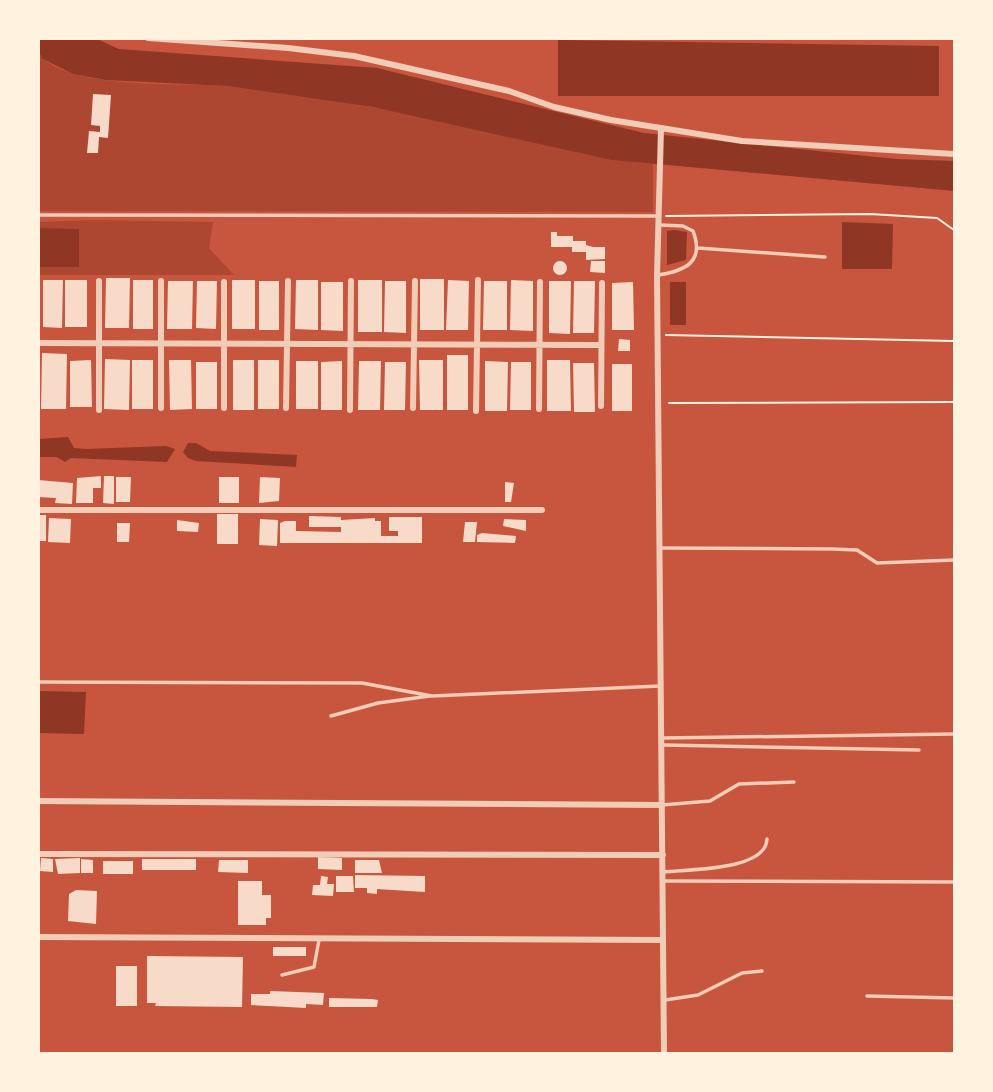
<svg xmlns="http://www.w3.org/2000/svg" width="993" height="1092" font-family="Arial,sans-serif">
<rect width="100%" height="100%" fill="#c8553d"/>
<!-- green -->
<path fill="#ae4732" d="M38 53C66 91 183 82 228 86 318 95 408 113 496 133 548 145 599 159 653 164V212L39 211Z
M93 220 213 222 209 248 234 275H39L38 222Z"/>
<!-- water -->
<path fill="#8f3625" d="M38 39H97L119 49 377 68 644 133 896 159 954 161V191L612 160 373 107 228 86 106 80 73 74 43 59 39 53Z
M558 40 939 46V96H558Z
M842 222 893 224 892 269H842Z
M39 228 79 229V267H39Z
M674 230 687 232 686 260 667 265V231Z
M670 282H686V325H670Z
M68 437 74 448 86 449 166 446 175 449 167 462 71 458 65 462 57 457H39V439Z
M188 443H196L210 451 297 455 296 467 196 461 188 458 183 452Z
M39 691 86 692 84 734 39 733Z"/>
<!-- building -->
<path fill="#f7dbc8" d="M93 94 111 95 108 138 99 137 98 153H87L89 131 100 132V126L91 125Z
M551 232H557V236H573V241H586V245L593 247H605V259L586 260V252H572V247H551Z
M591 261H605V273L590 272Z
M553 268a7 7 0 1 1 14 0a7 7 0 1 1-14 0Z
M106 278H130L129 328H105Z
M420 279H444V330H420Z
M43 280H63L62 328 43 327Z
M65 280H87V327H65Z
M133 280H153V329H133Z
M232 280H255V329H232Z
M296 280H318V330L295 329Z
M358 280H382V332H358Z
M448 280 469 281 468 330H446Z
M511 280 533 281V331L510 330Z
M168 281H193L192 329H167Z
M197 281H217L216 329 196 328Z
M259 281H279V330H259Z
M385 281H406V333L384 332Z
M484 281H507V330H483Z
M549 281H571L570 334 549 333Z
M574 281H595L594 333H573Z
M321 282H343V331L321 330Z
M633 282 634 330H612V283Z
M619 339 630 340V351H618Z
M42 353 67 354 66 409H41Z
M447 355H468V410H447Z
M105 359 130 360 129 410 104 409Z
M91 360 92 407H70V361Z
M132 360H153V409H132Z
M169 360H191L192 409 170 410Z
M233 360H254V410H233Z
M258 360H279V409H258Z
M419 360H443V410H420Z
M547 360H570L571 411H547Z
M296 361H318V409H296Z
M342 361V410H321V362Z
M359 361H381L380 410H358Z
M485 361 508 362 507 411H485Z
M196 362H217V409H196Z
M385 362H406L405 410H384Z
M511 362H531V410H510Z
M573 363H594L595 412H574Z
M612 364H632V411H612Z
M101 476V488H93V503H76L77 478Z
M104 476H114V504L103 503Z
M116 477H131L130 502H116Z
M219 477H239V503H219Z
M260 477 280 478 279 501 259 503Z
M38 480 73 483 72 504 55 503 56 498 38 497Z
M505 482 514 483 511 502H505Z
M217 514H238V544H217Z
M38 515H46V541H38Z
M309 516 341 517V520L375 518V521H381V536H398V531H389V517H422V543H280V523L285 521H296V531L341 532V527H309Z
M49 518 71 519 70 543 48 542Z
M260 519 278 520 277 546 259 545Z
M504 519 526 520V531L503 526Z
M177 520 199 523 198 532 177 531Z
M465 522H477L475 542H463Z
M117 523H130L129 542H117Z
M482 533 516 536 515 543 477 542V535Z
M318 857 342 858V870L318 869Z
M41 858 53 859V872L40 871Z
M80 858V873L58 874 55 859Z
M81 859 93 860V873H81Z
M142 859H196V870H142Z
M219 860H248V873L218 872Z
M355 860H379L382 873H355Z
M103 861H133V874H103Z
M355 875 425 876V892L377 889V894L367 893V888H355Z
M321 876 328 877 327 884H334L333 896 312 895 313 885H320Z
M336 876H353L354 892H336Z
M238 881H262V895H271V918H266V925H238Z
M76 890 97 891 96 924 68 921 69 894Z
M273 947H306V956H273Z
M147 956 243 957 242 1007 155 1006 156 1003H147Z
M116 966H137V1006H116Z
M270 991 324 993 323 1005 306 1004V1008L251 1005V994H270Z
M329 998 372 999 378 1000 377 1007H329Z"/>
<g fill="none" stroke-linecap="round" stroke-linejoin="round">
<!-- path -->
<path stroke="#fff3e0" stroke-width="2" d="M666 216 870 214 937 218 954 230
M666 335 954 341
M669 403 954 402"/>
<!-- service -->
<path stroke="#f1ccb7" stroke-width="3.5" d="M38 215 658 216
M698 248 825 257
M658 275C685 271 705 262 693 231L683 226 660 225
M660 548 833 549 857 550 877 563 954 560
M38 682 362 683 432 696 660 686
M331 716 378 703 430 696
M664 738 954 734
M664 745 919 750
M662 805 710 801 739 784 794 782
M663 872C688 869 766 871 767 839
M663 881 954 882
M282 975 314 967 319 940
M867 996 954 998
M665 1000 698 995 742 973 762 971"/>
<!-- minor -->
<path stroke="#f1ccb7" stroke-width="6" d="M148 38 288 48 354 56 509 91 554 107 611 120 742 141 954 154
M661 129 657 276 664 1054
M161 281V408
M38 343 601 345
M601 406 602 283
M224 408V282
M286 408 288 281
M413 408 415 281
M539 409 540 282
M99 410V281
M350 410 351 281
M476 411 478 280
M38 510H542
M38 801 662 805
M38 854 663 855
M38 937 662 940"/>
</g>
<!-- border -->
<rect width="993" height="1092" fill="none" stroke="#fff3e0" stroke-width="80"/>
</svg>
